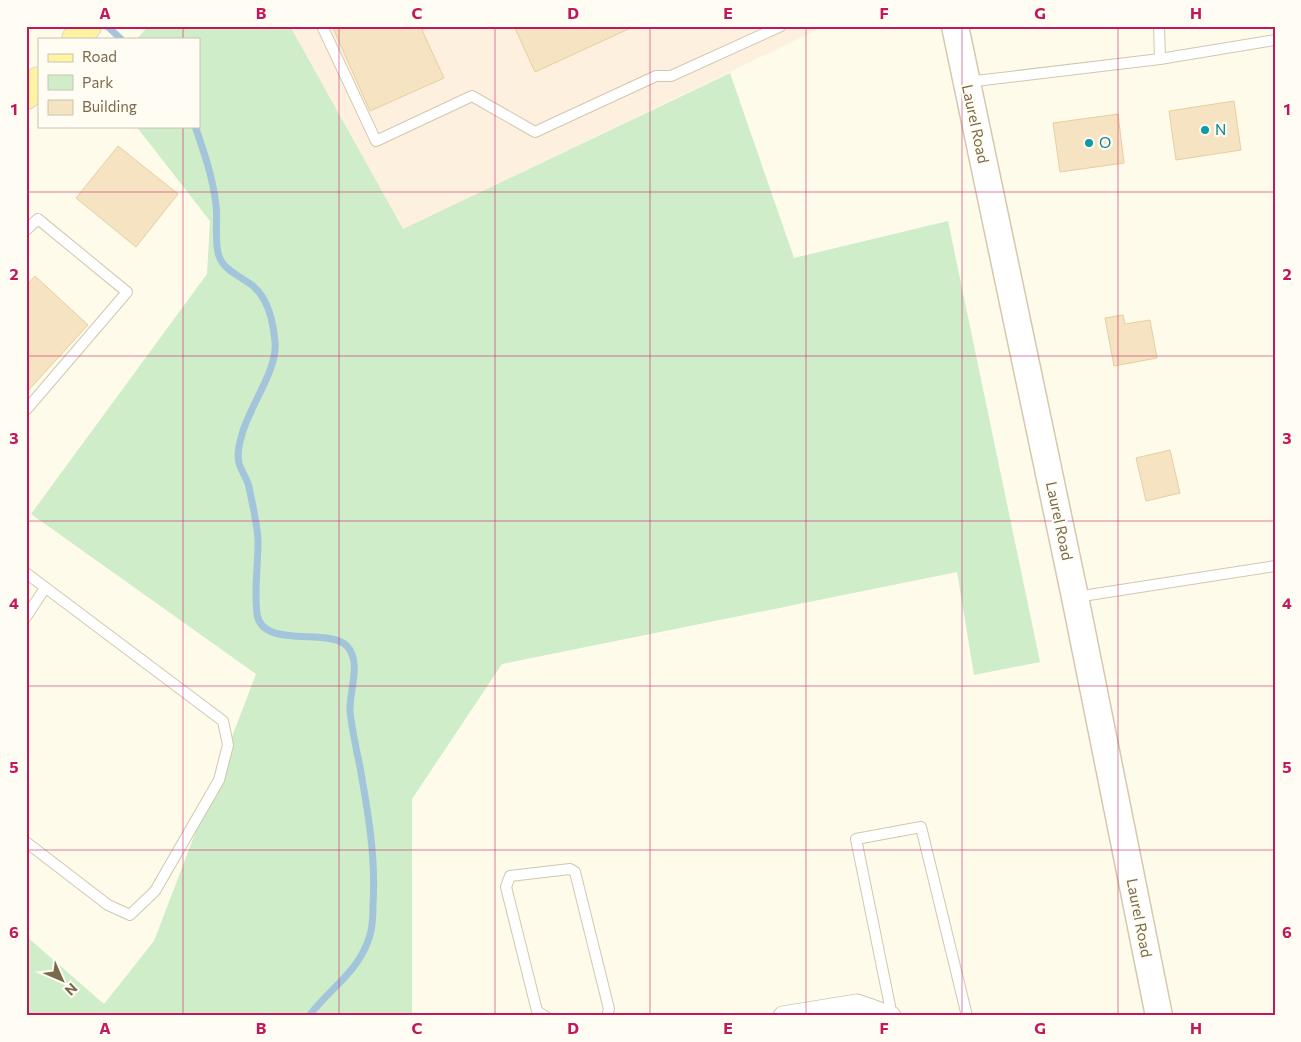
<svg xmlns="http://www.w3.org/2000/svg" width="1301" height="1042" font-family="Commissioner,sans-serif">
<rect width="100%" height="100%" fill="#fefbeb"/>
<!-- commercial -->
<path fill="#fef0df" d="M290 26H825L402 230Z"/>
<!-- green -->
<path fill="#ceedc8" d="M148 26H290L403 229 730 73 794 258 948 221 1040 662 974 675 957 572 502 664 412 799V1016H26V936L104 1004 154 941 256 674 31 514 207 274 210 221 136 126H199V39H137Z"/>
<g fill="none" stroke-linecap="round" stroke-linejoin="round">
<!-- stream -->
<path stroke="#a3c5dc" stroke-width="7" d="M107 26 121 39
M195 126C204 152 213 178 216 205 218 220 214 243 219 256 224 271 242 277 253 286 269 300 273 322 275 342 278 371 247 409 241 438 239 444 237 456 239 463 241 471 247 478 249 487 252 503 258 526 258 542 258 566 254 590 257 614 262 650 329 627 347 646 362 662 349 692 350 711 352 730 356 748 360 767 368 812 376 858 373 904 373 914 373 925 370 935 360 971 330 988 309 1016"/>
</g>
<!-- building -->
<path fill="#f5e3c1" stroke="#e8cea1" d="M332 26H430L422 30 444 78 370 111Z
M514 26H635L535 72Z
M1234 101 1241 150 1176 160 1169 111Z
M1118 114 1124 163 1060 172 1053 123Z
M118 146 178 194 136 247 76 198Z
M35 276 88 325 26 393V286Z
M1123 315 1125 324 1150 320 1157 358 1114 366 1105 318Z
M1170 450 1180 493 1146 501 1136 458Z"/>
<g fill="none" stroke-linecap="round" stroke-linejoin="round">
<!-- lane casing -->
<g stroke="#d2c7af" stroke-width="12">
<path id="lane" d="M322 26 376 141 472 96 535 132 656 76H671L781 26
M1159 26 1160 59
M967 82 1160 59 1275 40
M26 230 38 219 127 292 26 410
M26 573 223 721 228 745 219 780 155 891 130 915 108 905 26 842
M1076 597 1275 566
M26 617 45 588
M545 1016 537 1011 506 887 510 876 570 869 575 872 609 1009 607 1016
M892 1016 856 839 921 827 967 1016"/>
</g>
<!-- street casing -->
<g stroke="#d2c7af" stroke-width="21">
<path id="street" d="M783 1016 857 1004 891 1016"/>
</g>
<!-- secondary casing -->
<g stroke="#d5c8ad" stroke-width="29">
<path id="secondary" d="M955 26 1075 597 1159 1016"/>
</g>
<!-- primary casing -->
<g stroke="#ddd8d0" stroke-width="30">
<path id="primary" d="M76 39 87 26
M26 95 39 81"/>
</g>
<!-- lane -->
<use href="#lane" stroke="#fff" stroke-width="10"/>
<!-- street -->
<use href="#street" stroke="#fff" stroke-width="19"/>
<!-- secondary -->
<use href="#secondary" stroke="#fff" stroke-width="26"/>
<!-- primary -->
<use href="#primary" stroke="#fef3a2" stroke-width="28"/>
</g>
<!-- grid -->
<path fill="none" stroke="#c2185b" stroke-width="1" stroke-opacity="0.55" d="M183 26V39M339 26V1016M495 26V1016M650 26V1016M806 26V1016M962 26V1016M1118 26V1016M183 126V1016M26 192H1275M26 356H1275M26 521H1275M26 686H1275M26 850H1275"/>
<!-- markers -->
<g fill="#0f9aa8" stroke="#fffdf3" stroke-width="2">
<circle cx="1205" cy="130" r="5"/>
<circle cx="1089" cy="143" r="5"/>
</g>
<g text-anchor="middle" stroke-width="4.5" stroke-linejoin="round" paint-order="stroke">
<!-- street labels -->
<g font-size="15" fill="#7c694b" stroke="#fffdf3">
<text transform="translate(975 124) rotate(78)" y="5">Laurel Road</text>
<text transform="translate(1059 521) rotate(78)" y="5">Laurel Road</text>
<text transform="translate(1139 918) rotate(79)" y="5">Laurel Road</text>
</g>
<!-- culture labels -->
<g font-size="15" fill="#0d838f" stroke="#fffdf3" text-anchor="start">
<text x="1215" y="135">N</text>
<text x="1099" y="148">O</text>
</g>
</g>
<!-- border -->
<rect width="1301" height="1042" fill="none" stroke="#fffdf3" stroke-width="55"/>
<!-- legend -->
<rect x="38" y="38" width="162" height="90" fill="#fffdf3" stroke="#cbc2b0"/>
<rect x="48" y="54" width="25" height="8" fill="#fef3a2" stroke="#cbc2b0"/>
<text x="82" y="62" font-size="15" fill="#7c694b">Road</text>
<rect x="48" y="75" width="25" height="15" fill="#ceedc8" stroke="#cbc2b0"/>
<text x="82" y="88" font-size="15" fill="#7c694b">Park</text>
<rect x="48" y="100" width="25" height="15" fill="#f5e3c1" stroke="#cbc2b0"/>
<text x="82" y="112" font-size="15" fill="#7c694b">Building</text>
<!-- north arrow -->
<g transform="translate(62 980) rotate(135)" stroke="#fffdf3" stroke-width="4" paint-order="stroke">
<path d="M0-4L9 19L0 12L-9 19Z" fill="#7c694b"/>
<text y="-8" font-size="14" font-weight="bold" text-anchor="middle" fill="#7c694b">N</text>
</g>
<rect x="28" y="28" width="1246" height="986" fill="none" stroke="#c2185b" stroke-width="2"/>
<g font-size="16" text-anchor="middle" font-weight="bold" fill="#c2185b">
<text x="105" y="19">A</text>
<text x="261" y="19">B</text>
<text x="417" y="19">C</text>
<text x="573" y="19">D</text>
<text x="728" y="19">E</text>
<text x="884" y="19">F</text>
<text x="1040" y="19">G</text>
<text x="1196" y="19">H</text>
<text x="14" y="115">1</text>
<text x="1287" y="115">1</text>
<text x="14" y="280">2</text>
<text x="1287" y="280">2</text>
<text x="14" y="444">3</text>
<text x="1287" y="444">3</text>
<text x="14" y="609">4</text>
<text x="1287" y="609">4</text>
<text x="14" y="773">5</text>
<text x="1287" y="773">5</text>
<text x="14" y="938">6</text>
<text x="1287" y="938">6</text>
<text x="105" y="1034">A</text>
<text x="261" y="1034">B</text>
<text x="417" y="1034">C</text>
<text x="573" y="1034">D</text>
<text x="728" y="1034">E</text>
<text x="884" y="1034">F</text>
<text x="1040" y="1034">G</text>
<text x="1196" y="1034">H</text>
</g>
</svg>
